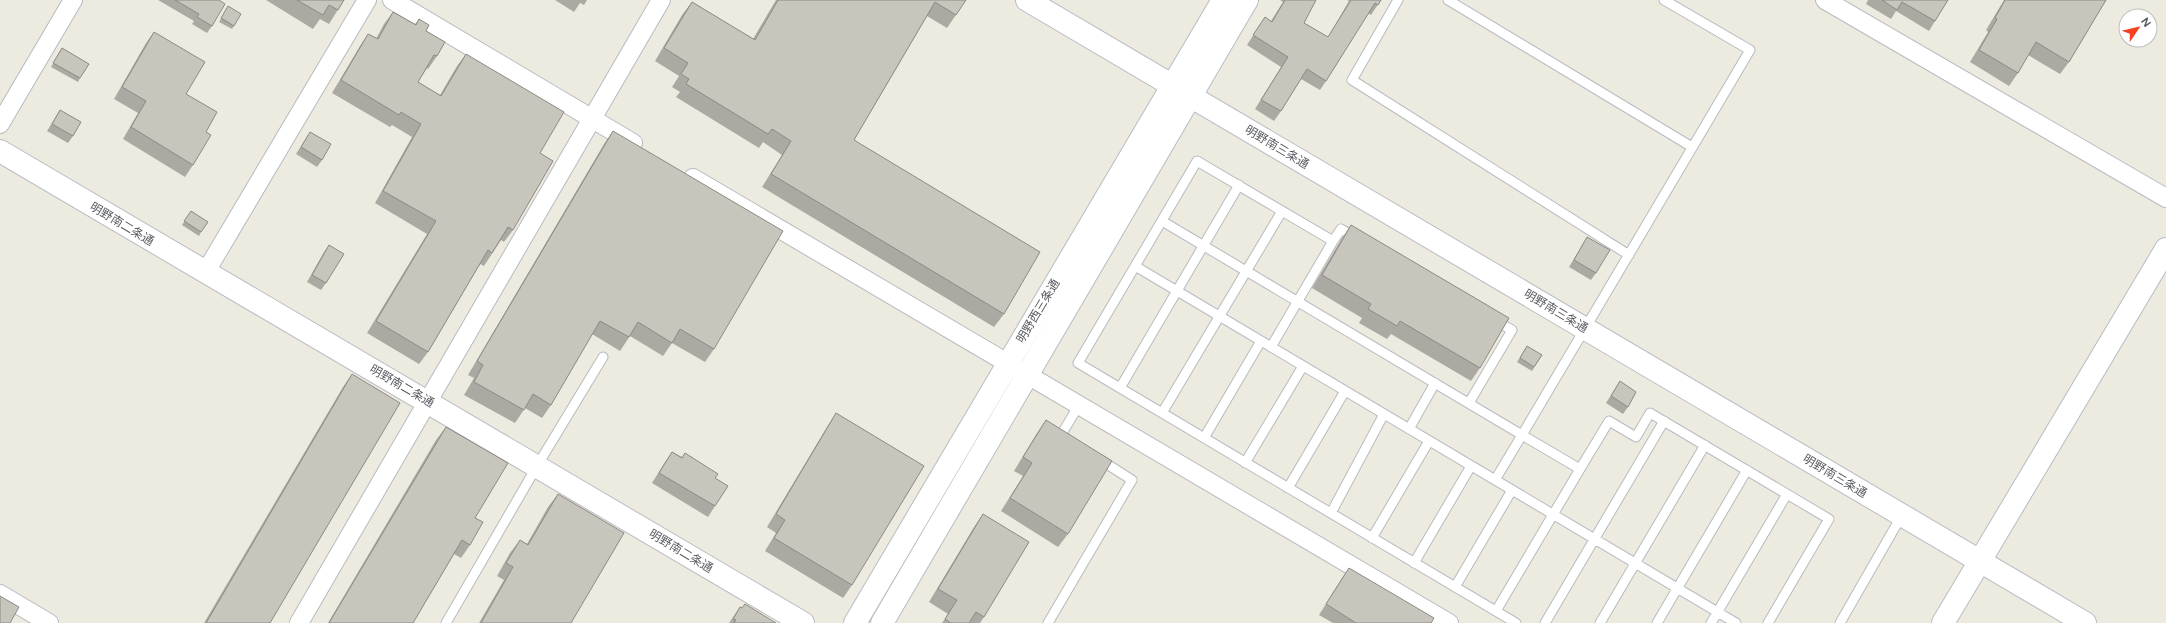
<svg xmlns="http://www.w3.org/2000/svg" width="2166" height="623" font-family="Figtree,'Noto Sans JP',sans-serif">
<rect width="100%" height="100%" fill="#edebe0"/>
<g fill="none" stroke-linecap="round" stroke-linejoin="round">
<!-- lane casing -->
<g stroke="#b8bac0" stroke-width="11">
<path id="lane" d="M1398 0 1352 80 1629 255
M1448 0 1692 147
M1162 221 1522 435 1750 50 1664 0
M1333 241 1341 229 1356 238
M1135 266 1736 623
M1271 347 1333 241 1197 161 1078 363 1516 623
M1120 388 1239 185
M1469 403 1512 330 1494 320
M1162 413 1282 211
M1409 429 1435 383
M1066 438 1061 435 1079 405
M1204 438 1261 341
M1245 463 1303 366
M1495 480 1522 435 1580 469 1609 421 1636 437 1650 413 1829 519 1768 623
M1288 488 1345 391
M1331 513 1384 414
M1372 538 1429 441
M1414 563 1471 466
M1455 587 1512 490
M1496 611 1580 469
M446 623 537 466 603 357
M1048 623 1132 480 1099 459
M1545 623 1664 421
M1600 623 1705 445
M1657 623 1747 470
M1711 623 1787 494
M1840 623 1902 515"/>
</g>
<!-- street casing -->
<g stroke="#b8bac0" stroke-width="20">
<path id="street" d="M392 0 633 143
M1825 0 2166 198
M0 124 73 0
M693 178 1449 623
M205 273 367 0
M0 594 49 623
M299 623 661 0"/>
</g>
<!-- secondary casing -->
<g stroke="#b9bcc3" stroke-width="24">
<path id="secondary" d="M1027 0 2085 623
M0 151 803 623
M855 623 1223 0
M882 623 1247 0
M1943 623 2166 249"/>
</g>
<!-- lane -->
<use href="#lane" stroke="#fff" stroke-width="9"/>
<!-- street -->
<use href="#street" stroke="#fff" stroke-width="18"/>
<!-- secondary -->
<use href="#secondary" stroke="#fff" stroke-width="22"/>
</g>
<!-- wall -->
<path fill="#aca9a3" d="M158 0H219L212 26 207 33 192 24 194 21Z
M266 0H344L329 24 320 19 313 29Z
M555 0H587L584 5 580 3 574 12Z
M776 0H966L956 15 947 28 927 16 854 140 1004 314 994 327 762 187 782 155 763 142 759 148 676 97 680 92 672 87 679 76 655 61 682 15 692 2 753 39Z
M1280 0H1316L1304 23 1328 37 1349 1 1347 0H1381L1371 15 1368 13 1326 81 1320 90 1301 79 1281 111 1274 121 1255 109 1281 67 1247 45 1265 17 1271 21 1283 2Z
M1868 0H1948L1935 21 1929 31 1896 11 1891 19 1866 4Z
M2004 0H2106L2069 62 2060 74 2028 55 2018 73 2009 86 1970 62 1988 32 1986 30Z
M228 6 234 26 232 29 219 22Z
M393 12 415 24 419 19 426 31 437 56 428 69 427 68 418 82 440 95 457 66 466 54 540 153 513 230 504 242 501 240 484 266 480 264 428 352 419 364 367 333 427 234 375 203 412 137 392 125 390 127 332 93 360 46 368 34 376 39 384 24Z
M154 32 206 132 193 165 185 177 123 139 138 113 114 99 146 43Z
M62 48 80 78 78 82 51 67Z
M60 110 73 136 68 143 47 131Z
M613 131 714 349 705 362 672 343 663 356 630 336 620 351 592 334 551 405 542 418 525 408 515 423 464 395 474 378 468 375 604 144Z
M310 132 322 160 317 167 296 154Z
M191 211 201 232 199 236 182 225Z
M1351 225 1480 368 1471 381 1391 334 1387 339 1359 323 1362 318 1312 288 1342 238Z
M1587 237 1596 273 1591 280 1569 267Z
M329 245 326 283 321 290 307 282 324 252Z
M1525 349 1542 355 1532 371 1517 362Z
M352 374 270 623H204L343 387Z
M1620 381 1628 407 1623 414 1606 403Z
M836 413 852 585 843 598 765 551 776 533 767 527 827 427Z
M1046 420 1068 534 1058 547 1001 511 1023 476 1014 471 1037 433Z
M446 427 475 518 470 545 461 558 454 554 413 623H328L436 440Z
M672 452 682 457 685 453 715 478V506L708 517 652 483 665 462Z
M558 494 571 623H479L504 580 497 576 510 553 520 540 527 544 548 507Z
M983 514 984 617 980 623H942L948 614 929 602 974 527Z
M1349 568 1431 623H1333L1319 615 1342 578Z
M740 607 776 623H729Z"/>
<!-- building -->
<path fill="#c8c5bd" stroke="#8c8a84" d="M175 0H219L225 4 212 26 197 17 199 14Z
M297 0H344L338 10 329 5 323 15Z
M778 0H966L956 15 935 2 854 140 1040 252 1004 314 771 174 791 141 772 129 768 134 686 84 689 79 681 74 688 63 664 48 692 2 755 40Z
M1285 0H1316L1304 23 1328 37 1351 0H1381L1378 5 1375 3 1326 81 1307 69 1281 111 1261 100 1288 57 1253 35 1265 17 1272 22Z
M1882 0H1948L1935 21 1902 2 1897 10Z
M2005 0H2106L2069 62 2036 42 2018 73 1979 50 1997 19 1995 18Z
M228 6 241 14 234 26 221 18Z
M393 12 416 25 419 19 429 25 426 31 445 42 437 56 434 55 418 82 441 96 466 54 564 112 540 153 553 161 513 230 508 227 492 253 488 250 428 352 376 321 436 221 383 191 421 124 401 112 399 115 341 80 368 34 378 39Z
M154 32 205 62 186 94 217 112 206 132 211 135 193 165 131 127 146 101 122 87Z
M62 48 89 64 80 78 53 63Z
M60 110 81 122 73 136 52 124Z
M613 131 783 231 714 349 680 329 672 343 638 322 629 337 600 321 551 405 533 394 524 410 474 382 483 365 477 361Z
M310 132 331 144 322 160 301 147Z
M191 211 208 222 201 232 184 221Z
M1351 225 1509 318 1480 368 1400 321 1397 326 1368 309 1371 304 1322 275Z
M1587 237 1610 250 1596 273 1574 260Z
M329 245 344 254 326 283 312 275Z
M1527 346 1542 355 1534 367 1520 358Z
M352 374 400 403 270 623H206Z
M1620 381 1636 392 1628 407 1611 396Z
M836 413 924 466 852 585 774 538 785 520 776 514Z
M1046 420 1112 461 1068 534 1010 498 1032 463 1023 457Z
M446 427 508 463 475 518 483 522 470 545 462 540 413 623H329Z
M672 452 682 458 685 453 718 474 715 478 728 486 715 506 659 473Z
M558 494 624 533 571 623H481L513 567 506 563 520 540 528 545Z
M983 514 1029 542 984 617 976 612 969 623H951L945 619 957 600 938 589Z
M1349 568 1434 618 1431 623H1356L1326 604Z
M0 596 19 607 10 623H0Z
M745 604 776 623H734L736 620 733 619 740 607 742 608Z"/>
<g text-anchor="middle" stroke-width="3" stroke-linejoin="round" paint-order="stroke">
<!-- street labels -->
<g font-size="12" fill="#595c62" stroke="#fff">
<text transform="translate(1277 147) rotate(31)" y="4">明野南三条通</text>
<text transform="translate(122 224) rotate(31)" y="4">明野南二条通</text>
<text transform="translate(1038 311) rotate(-59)" y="4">明野西三条通</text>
<text transform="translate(1556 311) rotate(31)" y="4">明野南三条通</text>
<text transform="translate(402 386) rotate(30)" y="4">明野南二条通</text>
<text transform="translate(1835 476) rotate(31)" y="4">明野南三条通</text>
<text transform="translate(681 551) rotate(31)" y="4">明野南二条通</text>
</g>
</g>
<!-- north arrow -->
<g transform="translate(2138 28) rotate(55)"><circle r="19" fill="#ffffff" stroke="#bdbec0"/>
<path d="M0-3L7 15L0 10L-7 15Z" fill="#f4411f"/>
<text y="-6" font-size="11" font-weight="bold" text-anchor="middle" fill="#595c62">N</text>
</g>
</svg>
